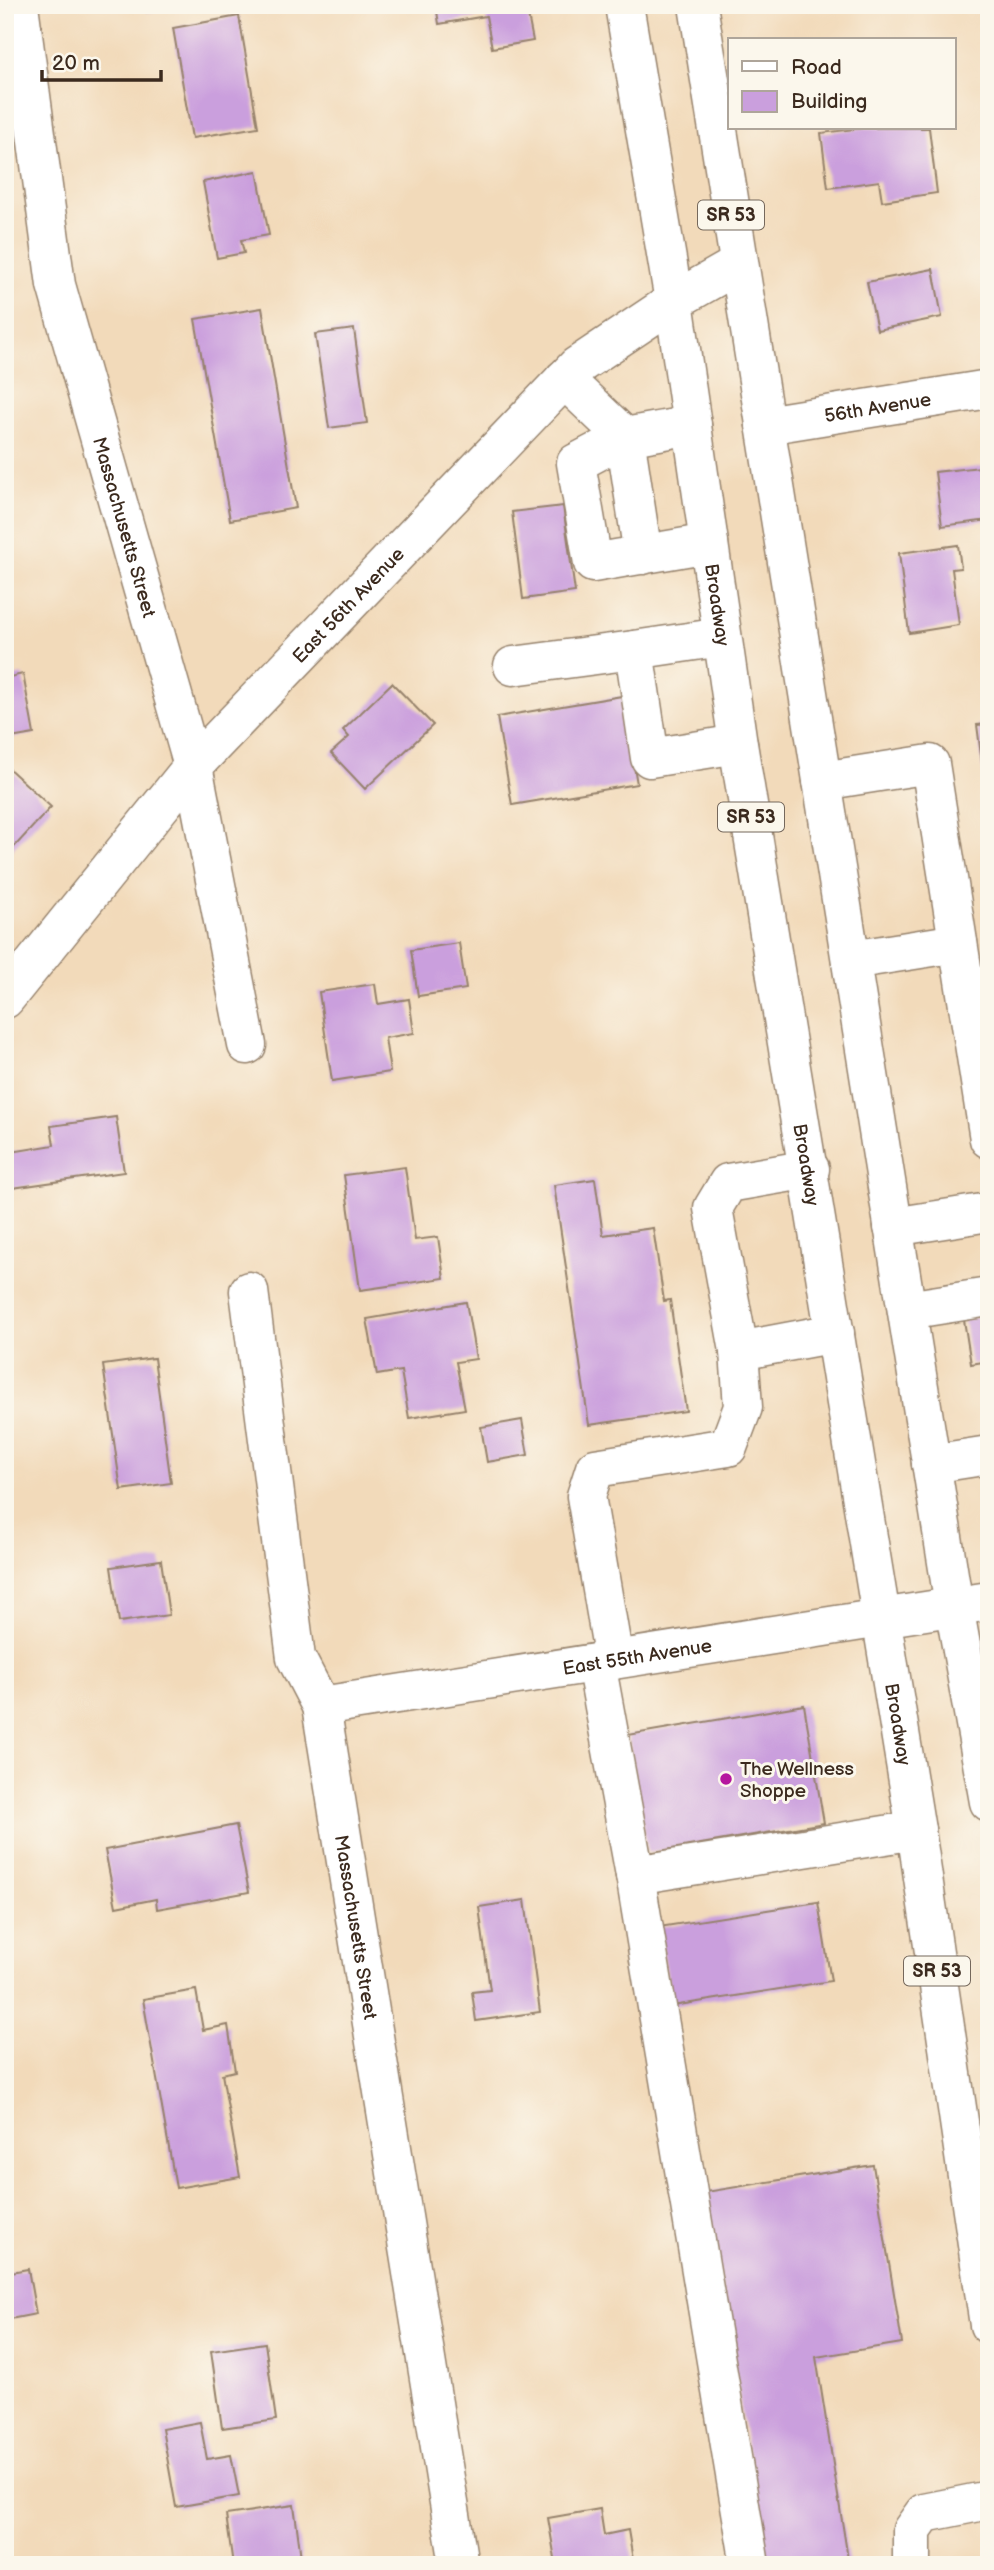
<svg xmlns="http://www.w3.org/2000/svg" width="994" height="2570" font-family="'Balsamiq Sans',sans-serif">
<rect width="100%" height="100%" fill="#fbf7ec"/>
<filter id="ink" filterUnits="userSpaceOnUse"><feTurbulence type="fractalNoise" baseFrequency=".0143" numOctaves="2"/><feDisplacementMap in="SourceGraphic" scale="14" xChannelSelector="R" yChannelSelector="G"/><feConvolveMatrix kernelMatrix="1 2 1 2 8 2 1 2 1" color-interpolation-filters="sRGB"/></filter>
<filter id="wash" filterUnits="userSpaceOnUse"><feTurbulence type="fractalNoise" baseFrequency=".00686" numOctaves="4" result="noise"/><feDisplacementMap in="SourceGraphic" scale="28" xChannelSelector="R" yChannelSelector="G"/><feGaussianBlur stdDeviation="1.57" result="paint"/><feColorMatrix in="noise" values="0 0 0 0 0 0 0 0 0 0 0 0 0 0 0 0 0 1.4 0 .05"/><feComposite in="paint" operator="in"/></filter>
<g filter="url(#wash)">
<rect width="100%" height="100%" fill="#f2daba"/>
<g id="blocks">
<!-- building -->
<path fill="#ca9fdd" d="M147 5H183V7L147 12Z
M436 5H526L533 41 492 48 486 16 439 24Z
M239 16 258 127 192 138 173 28Z
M863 128H929L937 193 882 201 879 181 828 188 821 133Z
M257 171 269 235 241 240 244 253 217 258 203 182Z
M933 269 942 317 877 330 867 282Z
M262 308 296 508 230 520 195 319Z
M354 329 367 423 329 428 315 334Z
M989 466V520L942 526 935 472Z
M563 506 575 592 523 599 512 512Z
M958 545 961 568 952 569 959 625 909 633 899 553Z
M23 674 34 734 5 739V678Z
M392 683 433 725 365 789 331 753 349 737 343 730Z
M622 696 637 784 512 805 497 717Z
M989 724V801H987L977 725Z
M5 765 51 807 5 857Z
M459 943 466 989 418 996 411 950Z
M375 984 378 1004 409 999 414 1033 385 1038 390 1072 332 1081 319 992Z
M116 1117 124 1172 5 1189V1153L54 1145 51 1126Z
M405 1167 415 1240 438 1237 444 1278 360 1290 344 1175Z
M595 1179 603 1235 653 1228 664 1301 670 1300 686 1411 589 1425 554 1185Z
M466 1302 476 1359 456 1362 465 1409 409 1418 401 1371 377 1375 367 1319Z
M989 1315V1361L971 1364 964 1320Z
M154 1358 171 1483 121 1490 103 1365Z
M522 1420 528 1455 487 1462 481 1427Z
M161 1560 169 1615 119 1622 111 1567Z
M804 1705 824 1823 648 1853 628 1735Z
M236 1825 249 1892 157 1909 156 1899 116 1907 105 1850Z
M525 1900 540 2012 476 2021 472 1992 490 1990 479 1907Z
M818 1902 831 1981 672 2006 659 1927Z
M196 1990 203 2030 228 2025 235 2071 222 2074 240 2177 176 2188 143 1999Z
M873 2165 902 2343 816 2357 849 2565H766L706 2192Z
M28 2269 36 2314 5 2320V2273Z
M265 2343 276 2420 222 2428 211 2351Z
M200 2422 207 2459 231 2455 239 2496 176 2507 162 2429Z
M294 2505 302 2565H233L226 2515Z
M600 2509 604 2535 628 2530 633 2560 608 2565H556L548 2518Z"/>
</g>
</g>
<g filter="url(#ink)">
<use href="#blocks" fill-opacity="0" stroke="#96826c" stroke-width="2"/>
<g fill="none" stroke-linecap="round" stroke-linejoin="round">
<!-- minor casing -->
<g stroke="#96826c" stroke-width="41">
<g id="minor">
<path id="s1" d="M19 5 56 285 193 766 247 1045"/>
<path d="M564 379 625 437 692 425"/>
<path id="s2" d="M765 425 989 389"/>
<path d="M643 555 625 437 576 463 593 563 709 543"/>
<path d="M722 637 634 650 650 758 738 744"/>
<path d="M513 666 634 650"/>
<path d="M822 781 930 764 989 1139"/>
<path d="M851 960 958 943"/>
<path id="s3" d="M5 999 193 766 577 366 674 301 739 264"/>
<path d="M810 1169 728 1183 713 1208 739 1351 835 1333"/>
<path d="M893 1227 989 1212"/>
<path id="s4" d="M249 1291 296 1658 321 1706 459 2565"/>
<path d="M907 1310 989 1297"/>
<path d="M931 1464 989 1455"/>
<path d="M614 1660 586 1496 595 1468 728 1447 743 1407 739 1351"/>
<path d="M596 1663 635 1875 916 1830"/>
<path id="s5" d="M321 1706 989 1601"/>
<path d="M635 1875 750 2565"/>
<path d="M912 2565V2530L924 2513 989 2500"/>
</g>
</g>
<!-- major casing -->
<g stroke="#96826c" stroke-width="41">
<g id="major">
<path id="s6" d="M624 5 674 301 738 744 916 1830 989 2325"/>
<path d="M698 5 954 1606 989 1802"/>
</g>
</g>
<!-- minor -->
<use href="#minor" stroke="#fff" stroke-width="38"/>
<!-- major -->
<use href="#major" stroke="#fff" stroke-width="38"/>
</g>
</g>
<!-- markers -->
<circle fill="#b5179e" stroke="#fbf7ec" stroke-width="2.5" cx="726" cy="1779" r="7"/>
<g text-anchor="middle" stroke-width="6" stroke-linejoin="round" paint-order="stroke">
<!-- shield labels -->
<g fill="#fbf7ec" stroke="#75685c" stroke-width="2">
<rect x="698" y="200.5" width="66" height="29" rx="5"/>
<rect x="718" y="802.5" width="66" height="29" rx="5"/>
<rect x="904" y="1956.5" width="66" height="29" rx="5"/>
</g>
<g font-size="18" font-weight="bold" fill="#3b2a1e">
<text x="731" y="221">SR 53</text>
<text x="751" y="823">SR 53</text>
<text x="937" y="1977">SR 53</text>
</g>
<!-- street labels -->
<g font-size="19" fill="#3b2a1e" stroke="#fbf7ec">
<text dy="7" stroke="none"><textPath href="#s2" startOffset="114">56th Avenue</textPath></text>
<text dy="7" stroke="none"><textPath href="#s1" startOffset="534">Massachusetts Street</textPath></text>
<text dy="7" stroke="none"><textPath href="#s3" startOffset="523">East 56th Avenue</textPath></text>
<text dy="7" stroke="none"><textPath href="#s6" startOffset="607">Broadway</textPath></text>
<text dy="7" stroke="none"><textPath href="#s6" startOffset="1174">Broadway</textPath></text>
<text dy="7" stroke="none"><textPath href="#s5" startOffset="320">East 55th Avenue</textPath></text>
<text dy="7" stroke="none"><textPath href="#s6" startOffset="1741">Broadway</textPath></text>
<text dy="7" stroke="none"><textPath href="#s4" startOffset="648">Massachusetts Street</textPath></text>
</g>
<!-- poi labels -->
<g font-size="19" fill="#3b2a1e" stroke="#fbf7ec" text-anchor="start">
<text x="740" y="1775">The Wellness<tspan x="740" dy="22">Shoppe</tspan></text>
</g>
</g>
<!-- margin -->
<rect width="994" height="2570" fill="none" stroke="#fbf7ec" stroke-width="28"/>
<!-- legend -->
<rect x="728" y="38" width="228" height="91" fill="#fbf7ec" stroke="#aea59a" stroke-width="2"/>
<rect x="742" y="61" width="35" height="10" fill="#ffffff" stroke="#aea59a" stroke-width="2"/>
<text x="791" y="74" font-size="21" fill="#3b2a1e">Road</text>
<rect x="742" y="91" width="35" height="21" fill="#ca9fdd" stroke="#aea59a" stroke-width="2"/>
<text x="791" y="108" font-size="21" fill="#3b2a1e">Building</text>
<!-- scale -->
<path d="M42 70v10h119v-10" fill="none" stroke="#3b2a1e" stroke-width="3.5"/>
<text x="52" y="70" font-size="21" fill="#3b2a1e" stroke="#fbf7ec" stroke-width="5" paint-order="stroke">20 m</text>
</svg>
